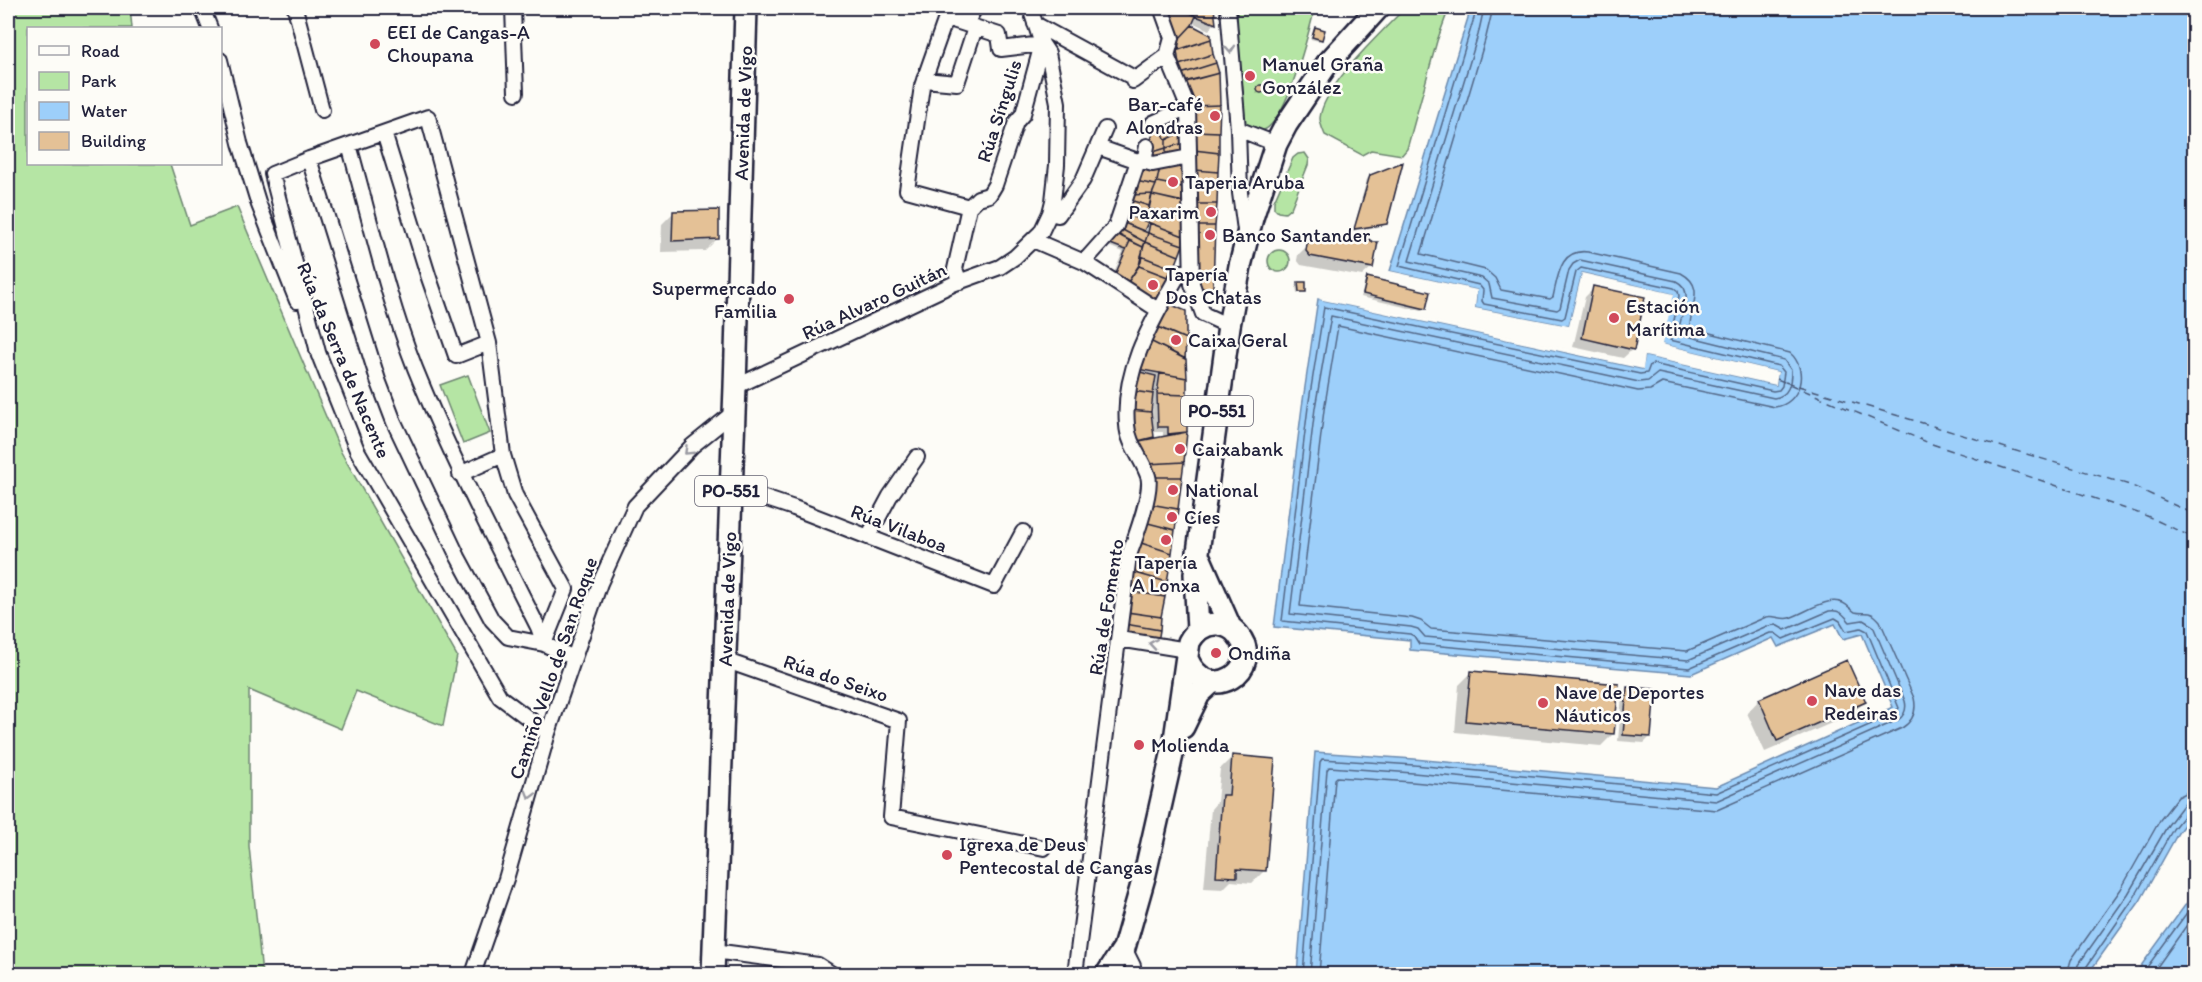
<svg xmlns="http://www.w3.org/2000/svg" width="2202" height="982" font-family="Itim,sans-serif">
<rect width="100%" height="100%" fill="#fdfcf7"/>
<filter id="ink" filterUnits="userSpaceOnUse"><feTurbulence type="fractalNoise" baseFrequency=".0167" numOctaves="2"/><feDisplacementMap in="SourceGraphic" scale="12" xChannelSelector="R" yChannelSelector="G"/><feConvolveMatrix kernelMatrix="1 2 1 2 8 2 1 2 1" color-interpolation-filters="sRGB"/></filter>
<g filter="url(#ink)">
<!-- green -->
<path fill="#b5e5a4" stroke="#6c8470" stroke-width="1.5" d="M8 8H130L132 28H28V164H170L190 225 237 207 341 452 457 656 443 726 356 691 341 729 249 690V846L262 974H8Z
M1236 8H1315C1309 30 1285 132 1259 131 1249 130 1245 126 1243 117Z
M1405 8H1449L1437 41 1407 149 1402 155 1371 150 1362 155 1325 135C1323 130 1320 124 1320 118 1323 86 1382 32 1405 8Z
M1305 153 1309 159 1308 165 1291 208 1285 213 1278 212 1274 208V201L1293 158 1298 154Z
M1268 261a11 11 0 1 1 22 0a11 11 0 1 1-22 0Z
M468 375 490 433 463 444 440 385Z"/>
<!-- water -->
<path fill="#9dcffa" stroke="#6c8aae" stroke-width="1.5" d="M1471 8H2194V811L2178 833 2140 901 2088 974H1297L1315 752 1414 759 1716 787 1893 707 1862 634 1843 639 1835 624 1778 647 1773 638 1691 674 1410 650V640L1274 627 1302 407 1318 299 1642 369 1645 356 1776 385 1778 372 1661 344 1673 294 1582 273 1569 326 1475 308 1477 290 1390 271Z
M2194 893V974H2135Z"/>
<!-- pier -->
<path fill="#fdfcf7" d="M1390 271 1477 290 1475 308 1569 326 1582 273 1674 294 1662 344 1778 372 1776 385 1645 356 1643 369 1318 299 1323 297 1640 365 1642 355 1645 353 1774 381 1775 374 1659 347 1670 297 1584 277 1572 327 1569 329 1474 311 1472 308 1474 292 1389 274 1387 272Z"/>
<!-- shadow -->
<path fill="#0003" fill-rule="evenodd" d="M1171 8H1213L1214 24 1209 30 1192 22 1190 26 1211 54 1217 73 1219 144 1212 286 1202 295 1194 292 1181 89 1188 81 1181 83 1163 21Z
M1315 29 1321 39 1319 41 1310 39Z
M1259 88H1262V92L1256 94Z
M1158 170 1181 202 1154 302 1110 281 1123 252 1106 245Z
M1370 176 1386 223 1383 226 1353 231 1367 179Z
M674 212 718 238 705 251 661 252 662 224Z
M1308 245 1372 267 1362 276 1301 265 1297 260 1298 255Z
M1367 279 1425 308 1422 311 1361 297 1365 281Z
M1299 284 1304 291 1297 294 1296 286Z
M1594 288 1633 349 1623 358 1573 347 1585 297Z
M1162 310 1186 431 1171 553 1147 484 1128 448 1131 379ZM1151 401H1153L1152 421 1149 412ZM1152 432H1163V437L1153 439Z
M1847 662 1864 702 1852 714 1765 752 1747 713 1759 700Z
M1471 673 1613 734 1601 746 1455 732 1459 685Z
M1627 689 1650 737 1644 743 1618 741 1622 695Z
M1232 757 1265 870 1252 883 1231 881 1223 889 1204 888 1211 809 1217 802 1220 769Z"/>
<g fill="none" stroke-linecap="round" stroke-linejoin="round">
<!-- shore -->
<path stroke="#536787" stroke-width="1.5" d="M1303 974 1320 762 1322 759 1414 765 1716 793 1894 714 1899 708 1867 631 1861 628 1846 631 1840 621 1835 618 1783 639 1775 633H1770L1689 668 1419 644 1414 636 1410 634 1282 621 1308 407 1324 307 1640 374 1647 373 1650 365 1653 364 1773 391 1779 390 1782 386 1784 372 1779 366 1670 340 1679 296 1678 291 1674 288 1581 268 1576 272 1565 317 1562 319 1484 304 1482 301 1483 290 1479 285 1399 266 1477 8
M1310 974 1327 770 1329 767 1413 773 1716 801 1898 720C1905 715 1907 709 1905 701L1873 626 1863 620 1850 622C1844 615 1840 609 1829 611L1785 630 1776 625 1767 626 1688 660 1425 637 1418 629 1411 627 1290 614 1315 408 1331 316 1639 382 1648 381 1658 373 1774 398C1789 396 1791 384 1791 370L1784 360 1679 334C1677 317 1698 292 1676 281L1580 260 1573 264 1569 270 1560 308 1557 310 1492 298 1489 284 1482 278 1409 261 1478 35 1484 8
M1319 974 1335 779 1337 777 1412 782 1717 810 1902 728C1913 721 1917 711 1914 698L1880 621C1869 608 1866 615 1855 612 1851 610 1848 605 1843 603 1826 596 1806 613 1789 618 1782 620 1774 615 1766 617L1687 651 1431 629 1421 621 1412 618 1300 606 1324 410 1338 326 1638 391 1650 390 1662 383 1775 407C1801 404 1809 369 1790 353L1690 328C1689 307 1707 287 1681 273L1588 252C1560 248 1558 276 1553 297L1550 299 1501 290 1495 278 1486 270 1421 254 1486 37 1493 8
M2067 974 2071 960 2121 889 2160 820 2178 797 2186 793 2194 792
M2076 974 2078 965 2128 894 2168 825 2184 804 2194 801
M2084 974 2085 969 2134 898 2173 829 2188 810 2194 808
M2142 974 2194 903
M2152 974 2194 915"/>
<!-- ferry -->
<path stroke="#475674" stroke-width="1.5" stroke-dasharray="8 6" stroke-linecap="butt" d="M1777 379 1929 443 2147 516 2194 538
M1785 382 2130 485 2194 514"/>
</g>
<!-- building -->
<path fill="#e4c196" stroke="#22223b" stroke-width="1.5" d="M1172 8H1181L1196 16 1192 25 1179 39 1168 14Z
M1181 8H1214L1216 24 1196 16Z
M1192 25 1211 35V39L1179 50 1178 40Z
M1315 27 1325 30 1322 40 1312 37Z
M1211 39 1213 54 1179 65 1177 50Z
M1213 54 1216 63 1181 74 1179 65Z
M1216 63 1219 73 1184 82 1181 74Z
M1219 73 1220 105 1192 106 1186 82Z
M1257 89a4 4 0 1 1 8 0a4 4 0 1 1-8 0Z
M1220 105 1219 132 1194 131 1192 106Z
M1184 114V131L1166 140 1159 125Z
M1159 125 1166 140V148L1150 153 1153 127Z
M1184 131V143L1166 148V140Z
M1194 131 1219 132V153L1194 150Z
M1184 143V153L1166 157V148Z
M1166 148V157L1150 161V153Z
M1194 150 1219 153 1218 172 1195 170Z
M1403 162 1387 224 1354 229 1370 175Z
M1140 163 1160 168 1156 185 1135 181Z
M1160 165 1182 167V187L1157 182Z
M1195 170 1218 172 1217 204H1196Z
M1135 181 1156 185 1152 194 1131 195Z
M1157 182 1182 187V202L1152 195Z
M1152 194 1149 206 1130 200 1131 195Z
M1152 195 1184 202 1185 219 1149 209Z
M1130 200 1149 206 1148 214 1127 206Z
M1196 204H1217L1215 226H1198Z
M1127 206 1148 214 1147 222 1124 214Z
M1149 209 1185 219 1186 237 1147 222Z
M719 210V239L672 241 673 211Z
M1124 214 1148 222 1144 231 1122 222Z
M1122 222 1148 233 1145 242 1119 228Z
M1150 223 1186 237 1183 245 1148 233Z
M1198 226H1215L1213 287 1209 290 1199 287Z
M1119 228 1145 242 1143 247 1117 234Z
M1113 232 1130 241 1126 250 1108 243Z
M1148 233 1183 245 1179 256 1145 242Z
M1363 235 1373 242H1378L1373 268 1310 256 1306 251 1307 244 1312 240 1330 243 1333 241Z
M1130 241 1143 247 1141 262 1126 285 1115 275Z
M1145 242 1179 256 1174 269 1141 256Z
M1141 256 1174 269 1170 278 1139 266Z
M1139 266 1170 278 1155 303 1126 285Z
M1367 277 1430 292 1426 309 1363 294Z
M1298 282H1306V292H1299Z
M1593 286 1645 297 1634 350 1582 338Z
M1167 303 1186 311V339L1155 326Z
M1156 326 1186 339 1185 359 1148 340Z
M1148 340 1186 359 1187 378 1137 369Z
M1136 371 1156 376 1153 394 1133 391Z
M1160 373 1187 378V395L1157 394Z
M1133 391 1153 394 1151 412 1130 410Z
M1157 394 1187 395V432L1168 434V427H1158Z
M1130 410 1151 412 1154 437 1134 442Z
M1187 432 1184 462 1147 464 1134 442Z
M1184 462 1182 477H1152L1147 464Z
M1152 477H1182L1178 509 1150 504Z
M1150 504 1178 509 1175 530 1144 522Z
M1144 522 1175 530 1172 553 1138 542Z
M1138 542 1172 553 1169 570 1134 557Z
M1134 557 1169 570 1167 582 1132 572Z
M1132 572 1167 582 1165 597 1129 591Z
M1129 591 1165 597 1161 617 1127 612Z
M1127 612 1161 617 1160 630 1125 624Z
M1125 624 1160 630 1158 642 1124 636Z
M1847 660 1866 702 1777 741 1759 699Z
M1471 671 1619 684 1614 734 1466 721Z
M1627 687 1655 689 1651 737 1623 735Z
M1232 755 1275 759 1266 871 1237 869V877L1216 876 1222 795H1229Z"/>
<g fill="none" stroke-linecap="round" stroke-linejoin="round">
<!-- street casing -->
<g stroke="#22223b" stroke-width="18">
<path id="street" d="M202 8 210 28
M295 8 322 110
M513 8 516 93
M1228 8 1238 129 1240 193 1245 230
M1163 13 1172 38 1167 56 1188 107 1192 284 1203 314 1229 326
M962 23 999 35 1001 49 1042 44
M1035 24 1134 78
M220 60 240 143 259 205 297 301
M924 80 957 83 975 28
M1133 81 1167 56
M1153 123 1188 107
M1238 129 1276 144
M349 145C370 219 387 296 415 368 451 457 495 542 538 627L544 644
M1098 147 1138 161
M309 159 378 380 394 422 458 557 492 620 508 637 544 644 574 658
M1139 160 1153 164 1189 157
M969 207 907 190 922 86 946 18 962 23 969 18 975 8
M1050 213 1058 215 1083 180 1105 129
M1033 240 1084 262 1158 310
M1084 262 1116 226 1138 161 1145 157 1147 146
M960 282 955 269 969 207 978 198 989 195 995 185 1016 122 1023 114 1042 44
M489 343 503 455 515 495 566 589 544 644
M317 350 357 450 500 697 548 733
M319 356 272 174 309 159 428 117 489 343 456 356 429 278 384 133
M735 387 953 284 1000 267 1015 257 1041 232 1050 213 1053 201 1057 165 1058 103 1048 53 1042 44 1030 8
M460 474 503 455
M731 487 794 508 994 586 1023 532
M868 537 890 496 917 457
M1119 639 1187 650
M724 660 899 721 891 817 1044 848
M1124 948 1133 966 1132 974
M714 951 818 965 832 974
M473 974 506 879 548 733 600 583 635 506 692 446 733 413
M1075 974 1129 555C1135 539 1153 490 1148 476 1142 458 1128 444 1127 425 1122 369 1153 320 1180 272L1191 271"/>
</g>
<!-- primary casing -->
<g stroke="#22223b" stroke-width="26">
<path id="primary" d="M1200 559 1230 627
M1198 630 1195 574 1229 326 1240 266 1252 218 1276 144 1286 125 1327 64 1378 8
M1183 727 1199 694 1212 682
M713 974 735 387 746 8
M1107 974 1124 948 1145 874 1174 746 1189 642C1195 631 1205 623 1218 624 1226 625 1234 629 1238 635 1266 668 1209 708 1187 659"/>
</g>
<!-- street -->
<use href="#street" stroke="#fdfcf7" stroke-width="14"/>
<!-- primary -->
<use href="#primary" stroke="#fdfcf7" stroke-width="21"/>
</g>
<!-- one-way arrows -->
<defs><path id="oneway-chevron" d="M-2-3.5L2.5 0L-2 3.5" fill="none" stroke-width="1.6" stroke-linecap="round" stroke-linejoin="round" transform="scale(1.5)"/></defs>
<g stroke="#9a9aa2">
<use href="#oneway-chevron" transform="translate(1230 49) rotate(86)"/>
<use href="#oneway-chevron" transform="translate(688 451) rotate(136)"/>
<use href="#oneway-chevron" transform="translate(1153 644) rotate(-171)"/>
<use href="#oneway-chevron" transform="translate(530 795) rotate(106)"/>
</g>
</g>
<!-- markers -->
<g fill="#d1495b" stroke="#fdfcf7" stroke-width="2">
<circle cx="375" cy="44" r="6"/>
<circle cx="1250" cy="76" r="6"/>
<circle cx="1215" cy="116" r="6"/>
<circle cx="1173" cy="182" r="6"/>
<circle cx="1211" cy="212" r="6"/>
<circle cx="1210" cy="235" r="6"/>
<circle cx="1153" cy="285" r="6"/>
<circle cx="789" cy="299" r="6"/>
<circle cx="1614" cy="318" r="6"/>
<circle cx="1176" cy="340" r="6"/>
<circle cx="1180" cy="449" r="6"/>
<circle cx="1173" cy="490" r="6"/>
<circle cx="1172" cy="517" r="6"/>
<circle cx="1166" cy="540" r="6"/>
<circle cx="1216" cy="653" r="6"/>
<circle cx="1812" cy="701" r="6"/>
<circle cx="1543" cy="703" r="6"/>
<circle cx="1139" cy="745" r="6"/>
<circle cx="947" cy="855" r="6"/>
</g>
<g text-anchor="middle" stroke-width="5" stroke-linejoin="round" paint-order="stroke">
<!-- shield labels -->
<g fill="#fdfcf7" stroke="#646373" stroke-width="1.5">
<rect x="1181" y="396" width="72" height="30" rx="4.5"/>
<rect x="695" y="476" width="72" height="30" rx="4.5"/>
</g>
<g font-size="18" font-weight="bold" fill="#22223b">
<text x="1217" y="417">PO-551</text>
<text x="731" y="497">PO-551</text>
</g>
<!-- poi labels -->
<g font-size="20" fill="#22223b" stroke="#fdfcf7" text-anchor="start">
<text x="387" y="39">EEI de Cangas-A<tspan x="387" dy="23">Choupana</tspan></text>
<text x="1262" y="71">Manuel Graña<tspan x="1262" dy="23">González</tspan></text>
<text x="1203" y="111" text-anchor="end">Bar-café<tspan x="1203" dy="23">Alondras</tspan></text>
<text x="1185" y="189">Taperia Aruba</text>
<text x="1199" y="219" text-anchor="end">Paxarim</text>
<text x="1222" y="242">Banco Santander</text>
<text x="1165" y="281">Tapería<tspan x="1165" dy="23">Dos Chatas</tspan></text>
<text x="777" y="295" text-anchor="end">Supermercado<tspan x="777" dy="23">Familia</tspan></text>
<text x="1626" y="313">Estación<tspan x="1626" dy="23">Marítima</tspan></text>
<text x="1188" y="347">Caixa Geral</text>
<text x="1192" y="456">Caixabank</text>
<text x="1185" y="497">National</text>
<text x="1184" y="524">Cíes</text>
<text x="1166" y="569" text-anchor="middle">Tapería<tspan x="1166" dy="23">A Lonxa</tspan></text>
<text x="1228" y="660">Ondiña</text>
<text x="1824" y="697">Nave das<tspan x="1824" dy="23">Redeiras</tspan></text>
<text x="1555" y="699">Nave de Deportes<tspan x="1555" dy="23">Náuticos</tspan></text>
<text x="1151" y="752">Molienda</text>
<text x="959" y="851">Igrexa de Deus<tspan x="959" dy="23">Pentecostal de Cangas</tspan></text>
</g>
<!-- street labels -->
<g font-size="20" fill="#22223b" stroke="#fdfcf7">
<text transform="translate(999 111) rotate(-72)" y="7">Rúa Síngulis</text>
<text transform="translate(743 113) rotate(-88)" y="7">Avenida de Vigo</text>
<text transform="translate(874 301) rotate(-25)" y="7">Rúa Alvaro Guitán</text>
<text transform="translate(344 360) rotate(67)" y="7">Rúa da Serra de Nacente</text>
<text transform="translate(899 528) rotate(21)" y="7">Rúa Vilaboa</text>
<text transform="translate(727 599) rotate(-88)" y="7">Avenida de Vigo</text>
<text transform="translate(1106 607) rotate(-81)" y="7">Rúa de Fomento</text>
<text transform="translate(553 668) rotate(-71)" y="7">Camiño Vello de San Roque</text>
<text transform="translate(836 678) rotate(19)" y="7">Rúa do Seixo</text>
</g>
</g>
<!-- margin -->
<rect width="2202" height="982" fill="none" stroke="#fdfcf7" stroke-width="30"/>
<rect x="15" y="15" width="2172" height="952" fill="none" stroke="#22223b" stroke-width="2" filter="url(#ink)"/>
<!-- legend -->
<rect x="27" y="27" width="195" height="138" fill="#fdfcf7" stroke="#a5a5ac" stroke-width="1.5"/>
<rect x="39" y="46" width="30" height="9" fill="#fdfcf7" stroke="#a5a5ac" stroke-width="1.5"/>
<text x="81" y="57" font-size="18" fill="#22223b">Road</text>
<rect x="39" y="72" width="30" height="18" fill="#b5e5a4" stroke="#a5a5ac" stroke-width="1.5"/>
<text x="81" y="87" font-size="18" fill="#22223b">Park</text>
<rect x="39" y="102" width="30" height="18" fill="#9dcffa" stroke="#a5a5ac" stroke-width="1.5"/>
<text x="81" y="117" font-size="18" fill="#22223b">Water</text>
<rect x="39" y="132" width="30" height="18" fill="#e4c196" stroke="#a5a5ac" stroke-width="1.5"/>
<text x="81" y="147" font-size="18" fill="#22223b">Building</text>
</svg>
